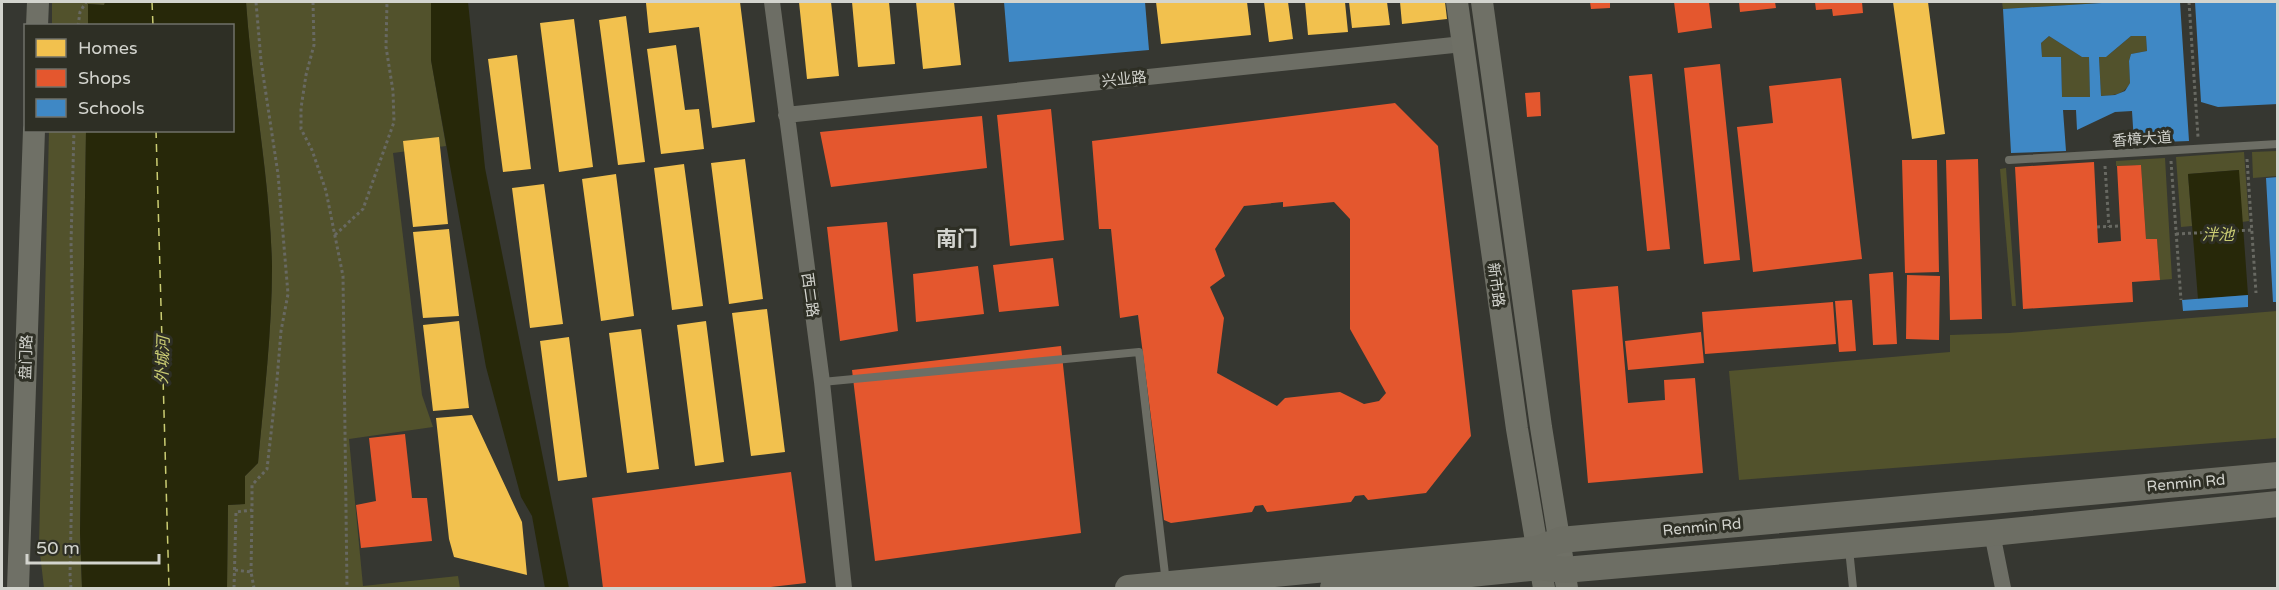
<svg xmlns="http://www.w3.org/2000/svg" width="2279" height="590" font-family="'Varela Round','Noto Sans SC',sans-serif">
<rect width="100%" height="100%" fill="#363731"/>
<!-- green -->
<path fill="#52522c" d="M52 2H105V5L88 4V25L52 26Z
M246 2H431V60L446 146 393 153 422 395 433 427 349 439 363 586 458 576 460 588H227L228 505 245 504V476L258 463C264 397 272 332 272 266 270 177 252 90 246 2Z
M2002 2H2118L2003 9Z
M2049 36 2082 57H2089L2090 97H2062L2061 57H2042L2041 43Z
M2131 36H2146L2147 51 2131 54 2129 61 2130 83C2123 95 2115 95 2101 96L2099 57H2106Z
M49 131H86L80 533 82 588H44L39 545Z
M2277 151V176L2253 178 2252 152Z
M2244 152 2249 221 2242 222 2238 170 2188 174 2192 226 2181 227 2176 157Z
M2165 158 2172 279 2160 280 2157 239H2146L2141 165 2116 166V161Z
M2006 168 2016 306H2012L2000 169Z
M2277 311V438L1739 480 1729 371 1950 352V335L2009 333Z"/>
<!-- water -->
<path fill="#272809" d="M105 2H246C252 90 270 178 272 266 272 332 264 397 258 463L245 476V504L228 505 227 588H82L80 533 86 131 232 130V26L88 25V4L104 5Z
M431 2H468L485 168 569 588H545L532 516 521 497 486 367 431 60Z
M2239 170 2248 295 2198 299 2188 174Z"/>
<!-- homes -->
<path fill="#f2c14e" d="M659 2H740L755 122 712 128 699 27 649 33 646 3Z
M799 2H831L839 76 807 79Z
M852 2H889L895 64 858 67Z
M916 2H954L961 65 923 69Z
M1156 2H1247L1251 35 1161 44Z
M1264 2H1288L1293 39 1269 42Z
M1305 2H1345L1348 32 1308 35Z
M1349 2H1387L1390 25 1352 28Z
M1400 2H1445L1447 19 1402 24Z
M1893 2H1928L1945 134 1912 139Z
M626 16 645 162 618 165 599 20Z
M574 19 593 167 559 172 540 23Z
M676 45 685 110 699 109 704 149 661 154 647 49Z
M517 55 531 169 503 172 488 59Z
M439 137 448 224 413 227 403 141Z
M745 159 763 299 729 304 711 163Z
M684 164 703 306 672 310 654 168Z
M616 174 634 316 601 321 582 179Z
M544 184 563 324 530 328 512 188Z
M449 229 459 316 423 318 413 232Z
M767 309 785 452 751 456 732 313Z
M459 321 469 408 433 411 423 325Z
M706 321 724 462 695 466 677 325Z
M641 329 659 469 627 473 609 333Z
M569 337 587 477 558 481 540 341Z
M472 415 522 522 527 575 454 557 449 539 436 418Z"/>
<!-- shops -->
<path fill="#e4572e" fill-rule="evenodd" d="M1590 2H1610V8L1591 9Z
M1674 2H1709L1712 28 1678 33Z
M1739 2H1775L1776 8 1740 12Z
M1815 2H1862L1863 13 1833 16 1832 9 1816 10Z
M1720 64 1740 260 1704 264 1684 68Z
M1652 74 1670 249 1647 251 1629 76Z
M1841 78 1862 259 1753 272 1737 127 1773 123 1769 86Z
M1540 92 1541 116 1527 117 1525 93Z
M1395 103 1438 146 1471 436 1426 493 1368 500 1364 495 1355 496 1351 502 1267 512 1263 505 1255 506 1252 512 1171 523 1164 520 1138 315 1120 318 1111 229H1099L1092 141ZM1283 202V207L1334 202 1350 219V329L1386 393 1379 401 1364 404 1340 392 1285 398 1277 406 1217 373 1224 318 1210 287 1225 276 1215 249 1244 206Z
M1051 109 1064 240 1010 246 997 115Z
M982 116 987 168 831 187 820 132Z
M1978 159 1982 319 1950 320 1946 160Z
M1902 160H1937L1939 272 1905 273Z
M2094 162 2098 243 2121 241 2117 166 2141 165 2146 239H2157L2160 280 2132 282 2133 302 2023 309 2015 167Z
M887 222 898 331 840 341 827 227Z
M1053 258 1059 306 999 312 993 265Z
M978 266 984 314 916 322 913 274Z
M1893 272 1897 344 1873 345 1869 274Z
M1907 275 1940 276 1939 340 1906 339Z
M1618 286 1628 403 1665 400 1664 380 1695 378 1703 473 1588 483 1572 290Z
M1852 300 1856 351 1839 352 1835 301Z
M1833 302 1836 344 1705 354 1702 312Z
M1701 332 1704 363 1628 370 1625 341Z
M1061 346 1081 533 875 561 852 370Z
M405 434 412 498H427L432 541 361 548 356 505 376 501 369 438Z
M791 472 806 583 762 588H603L592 498Z"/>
<!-- schools -->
<path fill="#3f88c5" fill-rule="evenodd" d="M1004 2H1145L1149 50 1009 62Z
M2118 2H2180L2189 141 2134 143 2132 111 2115 112 2077 130 2076 110H2063L2066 151 2011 153 2003 9ZM2049 36 2082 57H2089L2090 97H2062L2061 57H2042L2041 43ZM2131 36H2146L2147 51 2131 54 2129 61 2130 83 2125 91 2115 95 2101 96 2099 57H2106Z
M2195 2H2278V104L2218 107 2201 102Z
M2278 177V302H2273L2266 178Z
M2248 295V307L2183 311 2182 300Z"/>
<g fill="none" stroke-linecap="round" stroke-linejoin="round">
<!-- ferry -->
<path stroke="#cbcd73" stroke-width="1.5" stroke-dasharray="8 6" stroke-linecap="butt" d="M152 2 153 26
M156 130 169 588"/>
<!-- path -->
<path stroke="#686962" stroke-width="3" stroke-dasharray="3 3" stroke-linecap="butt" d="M313 2 314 45 306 75 301 108V129L312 150 326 191 343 276 347 588
M2189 2 2198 137
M78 26 80 12 86 2
M2247 159 2256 293
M2171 161 2181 300
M2105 166 2109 227
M2097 227 2120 226
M2176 234 2252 230
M335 235 363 209 394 122 393 91 386 47 387 2
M235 570 251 572 254 588
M251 572 252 510
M71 588 70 576 74 372 71 243 74 130
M234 588 236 512 252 510V485L267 469 277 380 281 331 288 294 278 174 261 61 256 2"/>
<!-- service -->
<path stroke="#6d6e65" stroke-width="8" d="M2009 160 2278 144
M822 382 1139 352 1166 583
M1849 549 1853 588"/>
<!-- minor -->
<path stroke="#6d6e65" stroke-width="16" d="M772 2 822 382 844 588
M786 115 1463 44
M1992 533 2003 588"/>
<!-- secondary -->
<path stroke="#6f7066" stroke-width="22" d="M1457 2 1517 429 1544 588
M1482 2 1541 427 1567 588
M37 26 38 2
M18 588 34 130"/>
<!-- primary -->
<path stroke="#6d6e64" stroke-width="26" d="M1128 588 1537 549 1560 540 2278 475
M1333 588 1540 567 1564 570 1992 533 2278 504"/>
</g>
<g text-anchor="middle" stroke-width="6" stroke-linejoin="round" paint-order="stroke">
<!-- street labels -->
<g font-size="15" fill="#d3d4ce" stroke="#2e2f25">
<text transform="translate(1124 79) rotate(-6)" y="5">兴业路</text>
<text transform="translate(2142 139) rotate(-4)" y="5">香樟大道</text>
<text transform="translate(1496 285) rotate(82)" y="5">新市路</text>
<text transform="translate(810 295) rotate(82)" y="5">西二路</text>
<text transform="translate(26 357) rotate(-88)" y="5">盘门路</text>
<text transform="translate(2186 483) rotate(-5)" y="5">Renmin Rd</text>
<text transform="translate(1702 527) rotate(-5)" y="5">Renmin Rd</text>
</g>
<!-- water labels -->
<g font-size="16" font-style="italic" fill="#cbcd73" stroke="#2e2f25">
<text x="2218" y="240">泮池</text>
<text transform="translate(162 360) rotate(-88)" y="6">外城河</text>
</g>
<!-- district labels -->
<g font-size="21" font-weight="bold" fill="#d3d4ce" stroke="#2e2f25">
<text x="957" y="246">南门</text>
</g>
</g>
<!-- border -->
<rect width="2279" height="590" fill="none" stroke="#d3d4ce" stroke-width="6"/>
<!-- legend -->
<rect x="24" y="24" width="210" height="108" fill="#2e2f25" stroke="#707169" stroke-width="1.5"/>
<rect x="36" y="39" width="30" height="18" fill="#f2c14e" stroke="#707169" stroke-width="1.5"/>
<text x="78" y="54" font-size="18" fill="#d3d4ce">Homes</text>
<rect x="36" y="69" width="30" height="18" fill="#e4572e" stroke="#707169" stroke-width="1.5"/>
<text x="78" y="84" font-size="18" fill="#d3d4ce">Shops</text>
<rect x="36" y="99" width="30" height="18" fill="#3f88c5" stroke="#707169" stroke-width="1.5"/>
<text x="78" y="114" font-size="18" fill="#d3d4ce">Schools</text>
<!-- scale -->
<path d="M27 554v9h132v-9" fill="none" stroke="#d3d4ce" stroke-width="3"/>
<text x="36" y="554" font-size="18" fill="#d3d4ce" stroke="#2e2f25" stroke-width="4.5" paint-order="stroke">50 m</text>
</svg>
